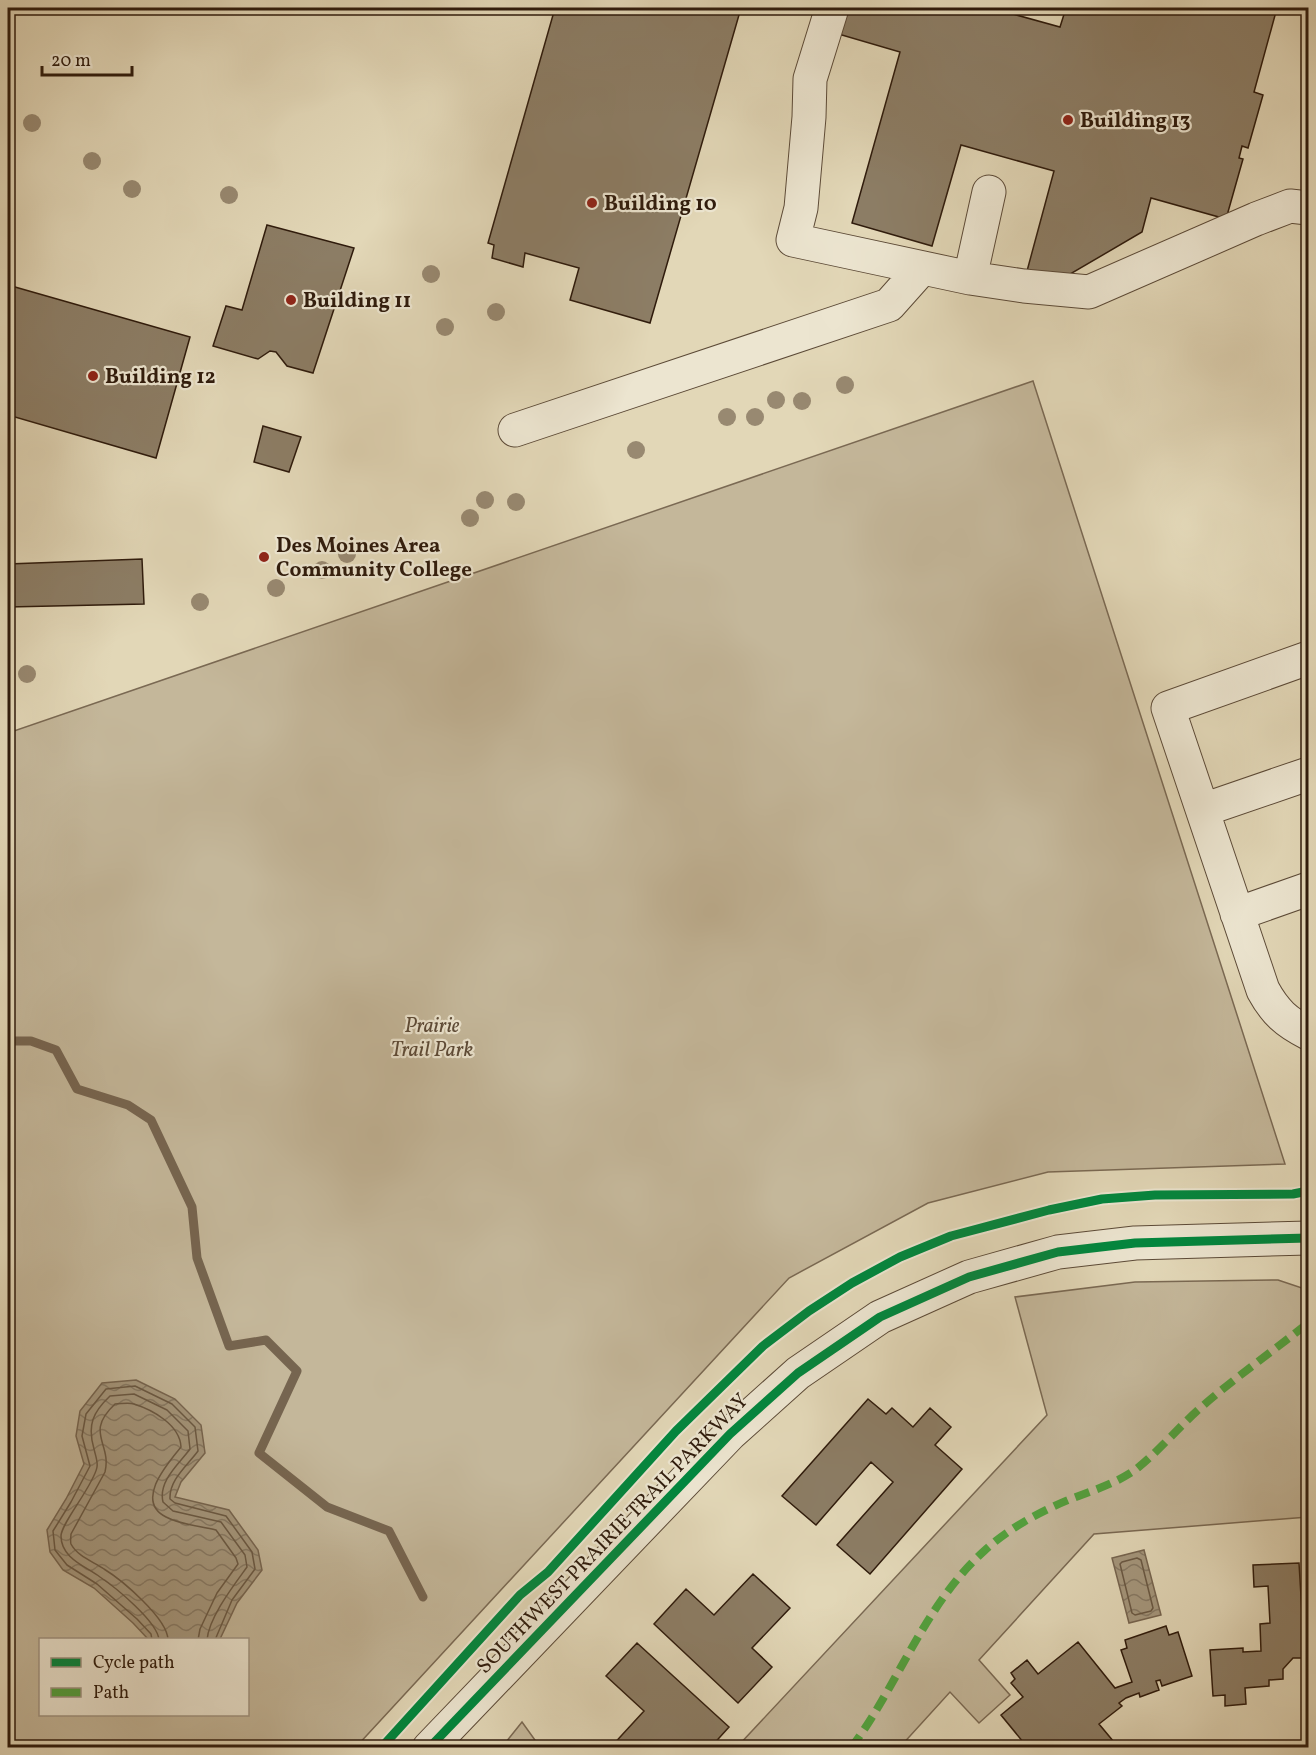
<svg xmlns="http://www.w3.org/2000/svg" width="1316" height="1755" font-family="Vollkorn,serif">
<defs>
<pattern id="water-waves" width="16" height="10" patternUnits="userSpaceOnUse" patternTransform="scale(1.5)"><rect width="16" height="10" fill="#a5977d"/><path d="M0 5q4-4 8 0t8 0" fill="none" stroke="#877a65"/></pattern>
</defs>
<rect width="100%" height="100%" fill="#e2d7b7"/>
<filter id="stains"><feTurbulence type="fractalNoise" baseFrequency=".00333" numOctaves="4"/><feColorMatrix values="0 0 0 0 .2 0 0 0 0 .09 0 0 0 0 .02 0 0 0 .5 -.17"/></filter>
<radialGradient id="worn" r=".72"><stop offset=".6" stop-color="#630" stop-opacity="0"/><stop offset="1" stop-color="#630" stop-opacity=".3"/></radialGradient>
<!-- park -->
<path fill="#c4b79a" stroke="#7a6953" stroke-width="1.5" fill-rule="evenodd" d="M1033 381 1285 1164 1048 1172 928 1203 789 1278 356 1747H8V733ZM40 1640H248V1714H40Z
M1278 1280 1308 1290V1517L1094 1534 979 1660 1010 1695 979 1723 950 1692 900 1747H737L1047 1415 1015 1297 1135 1282Z
M522 1722 540 1747H502Z"/>
<!-- water -->
<path fill="url(#water-waves)" stroke="#766550" stroke-width="1.5" d="M136 1380 175 1399 201 1425 205 1453 181 1482 175 1497 229 1510 258 1550 262 1570 237 1603 220 1639H148L133 1623 94 1588 63 1570 50 1552 47 1530 66 1499 84 1464 76 1436 80 1411 102 1383Z
M1144 1550 1161 1615 1129 1623 1112 1558Z"/>
<g fill="none" stroke-linecap="round" stroke-linejoin="round">
<!-- shore -->
<path stroke="#6a5944" stroke-width="1.5" d="M1137 1558 1141 1560 1153 1608 1151 1611 1135 1615 1132 1613 1120 1564 1122 1562Z
M152 1640 151 1634 137 1619 97 1584 67 1565 55 1550 53 1531 71 1502 90 1466 82 1436 86 1414 106 1389 135 1386 172 1404 195 1427 198 1451C187 1466 169 1480 170 1499L175 1503 226 1516 252 1552 255 1569 232 1600 215 1640
M159 1640C158 1622 115 1587 100 1577 85 1566 61 1558 61 1536 61 1523 94 1485 97 1467 98 1461 95 1454 94 1449 87 1425 93 1412 110 1396L134 1394 167 1410 188 1431 190 1449C179 1464 158 1481 163 1502L173 1511 221 1522 245 1555 247 1567C234 1585 209 1617 207 1640
M168 1640C168 1619 122 1580 104 1569 94 1562 77 1556 71 1544 70 1541 71 1537 71 1534L105 1472C112 1443 84 1433 115 1404 121 1404 128 1402 134 1404 153 1410 180 1425 181 1447 168 1463 134 1501 166 1517 181 1525 200 1526 216 1530L236 1558 238 1564 217 1593 200 1629 198 1640"/>
<!-- stream -->
<path stroke="#766550" stroke-width="9" d="M8 1041H31L56 1050 77 1089 128 1105 151 1120 192 1207 197 1258 229 1346 266 1340 297 1371 259 1453 327 1507 389 1531 423 1597"/>
</g>
<!-- building -->
<path fill="#8c7d65" stroke="#2f1b0c" stroke-width="1.5" d="M555 8H741L650 323 570 300 579 268 525 253 523 267 492 258 494 245 488 243Z
M842 8H991L1060 27 1066 8H1277L1254 92 1263 95 1248 148 1242 146 1239 158 1243 159 1226 219 1151 198 1142 232 1060 280 1027 271 1054 171 961 145 932 246 852 223 900 52 835 33Z
M267 225 354 248 313 373 287 366 276 352 270 351 258 359 213 346 226 306 242 310Z
M8 285 190 337 156 458 8 415Z
M263 426 301 437 289 472 254 462Z
M142 559 144 604 8 607V564Z
M868 1399 886 1414 892 1408 913 1427 930 1408 951 1427 935 1445 962 1469 870 1574 837 1545 893 1482 871 1462 816 1525 782 1496Z
M1299 1563 1302 1613H1308V1658H1293L1283 1669V1679L1269 1680V1686L1245 1688 1246 1704 1225 1706V1695L1213 1696 1210 1650 1243 1648V1652L1261 1651 1260 1624 1270 1623 1268 1586 1254 1587 1253 1565Z
M753 1574 790 1608 752 1648 772 1667 738 1703 654 1624 686 1589 714 1615Z
M1166 1626 1169 1635 1178 1632 1192 1676 1162 1686 1160 1680 1156 1681 1159 1690 1140 1697 1139 1693 1126 1698 1119 1703 1122 1706 1099 1724 1119 1748H1028L1001 1715 1023 1697 1011 1683 1015 1679 1011 1673 1027 1660 1038 1674 1078 1642 1115 1688 1132 1682 1121 1650 1127 1648 1125 1640Z
M637 1643 729 1727 710 1748H693L690 1745 688 1748H610L644 1711 606 1676Z"/>
<g fill="none" stroke-linecap="round" stroke-linejoin="round">
<!-- minor casing -->
<g stroke="#5c4a37" stroke-width="35">
<path id="minor" d="M832 8 810 79 809 117 801 208 793 240 970 278 989 192
M970 278 1024 286 1089 292 1256 219 1290 206 1308 208
M515 430 889 305 922 268
M1308 658 1168 708 1263 990C1275 1012 1286 1022 1308 1033
M1203 810 1308 774
M1237 914 1308 889
M429 1748 730 1434 798 1373 880 1317 969 1277 1058 1252 1135 1243 1308 1238"/>
</g>
<!-- minor -->
<use href="#minor" stroke="#ece5d0" stroke-width="33"/>
<!-- quiet -->
<path stroke="#52a13e" stroke-width="8" stroke-dasharray="15 8" stroke-linecap="butt" d="M851 1748C899 1684 923 1607 983 1552 1006 1530 1039 1512 1068 1500 1091 1491 1115 1484 1135 1470 1158 1452 1176 1430 1198 1410 1233 1379 1272 1352 1308 1323"/>
<!-- cycleway casing -->
<g stroke="#ece5d0" stroke-width="13">
<path id="cycleway" d="M381 1748 520 1595 548 1572 676 1431 763 1346 809 1311 852 1283 900 1257 951 1236 1049 1210 1102 1199 1155 1195 1293 1194 1308 1191
M429 1748 730 1434 798 1373 880 1317 969 1277 1058 1252 1135 1243 1308 1238"/>
</g>
<!-- cycleway -->
<use href="#cycleway" stroke="#00873e" stroke-width="9"/>
</g>
<!-- trees -->
<g fill="#988971">
<circle cx="32" cy="123" r="9"/>
<circle cx="92" cy="161" r="9"/>
<circle cx="132" cy="189" r="9"/>
<circle cx="229" cy="195" r="9"/>
<circle cx="431" cy="274" r="9"/>
<circle cx="496" cy="312" r="9"/>
<circle cx="445" cy="327" r="9"/>
<circle cx="845" cy="385" r="9"/>
<circle cx="776" cy="400" r="9"/>
<circle cx="802" cy="401" r="9"/>
<circle cx="727" cy="417" r="9"/>
<circle cx="755" cy="417" r="9"/>
<circle cx="636" cy="450" r="9"/>
<circle cx="485" cy="500" r="9"/>
<circle cx="516" cy="502" r="9"/>
<circle cx="470" cy="518" r="9"/>
<circle cx="347" cy="554" r="9"/>
<circle cx="322" cy="570" r="9"/>
<circle cx="276" cy="588" r="9"/>
<circle cx="200" cy="602" r="9"/>
<circle cx="27" cy="674" r="9"/>
</g>
<!-- markers -->
<g fill="#8f2418" stroke="#ece5d0" stroke-width="2">
<circle cx="1068" cy="120" r="6"/>
<circle cx="592" cy="203" r="6"/>
<circle cx="291" cy="300" r="6"/>
<circle cx="93" cy="376" r="6"/>
<circle cx="264" cy="557" r="6"/>
</g>
<g text-anchor="middle" stroke-width="4.5" stroke-linejoin="round" paint-order="stroke">
<!-- poi labels -->
<g font-size="21" font-weight="bold" fill="#2f1b0c" stroke="#ece5d0" text-anchor="start">
<text x="1080" y="127">Building 13</text>
<text x="604" y="210">Building 10</text>
<text x="303" y="307">Building 11</text>
<text x="105" y="383">Building 12</text>
<text x="276" y="552">Des Moines Area<tspan x="276" dy="24">Community College</tspan></text>
</g>
<!-- park labels -->
<g font-size="21" font-style="italic" fill="#5c4a37" stroke="#ece5d0">
<text x="432" y="1032">Prairie<tspan x="432" dy="24">Trail Park</tspan></text>
</g>
<!-- street labels -->
<g font-size="21" fill="#2f1b0c" stroke="#ece5d0">
<text transform="translate(612 1533) rotate(-46)" y="7">SOUTHWEST PRAIRIE TRAIL PARKWAY</text>
</g>
</g>
<!-- margin -->
<rect width="1316" height="1755" fill="none" stroke="#e2d7b7" stroke-width="30"/>
<rect x="9" y="9" width="1298" height="1737" fill="none" stroke="#2f1b0c" stroke-width="3"/>
<rect x="15" y="15" width="1286" height="1725" fill="none" stroke="#2f1b0c" stroke-width="1.5"/>
<!-- legend -->
<rect x="39" y="1638" width="210" height="78" fill="#ece5d0" stroke="#a09482" stroke-width="1.5"/>
<rect x="51" y="1658" width="30" height="9" fill="#00873e" stroke="#a09482" stroke-width="1.5"/>
<text x="93" y="1668" font-size="18" fill="#2f1b0c">Cycle path</text>
<rect x="51" y="1688" width="30" height="9" fill="#52a13e" stroke="#a09482" stroke-width="1.5"/>
<text x="93" y="1698" font-size="18" fill="#2f1b0c">Path</text>
<!-- scale -->
<path d="M42 66v9h90v-9" fill="none" stroke="#2f1b0c" stroke-width="3"/>
<text x="51" y="66" font-size="18" fill="#2f1b0c" stroke="#ece5d0" stroke-width="4.5" paint-order="stroke">20 m</text>
<rect width="100%" height="100%" filter="url(#stains)"/>
<rect width="100%" height="100%" fill="url(#worn)"/>
</svg>
